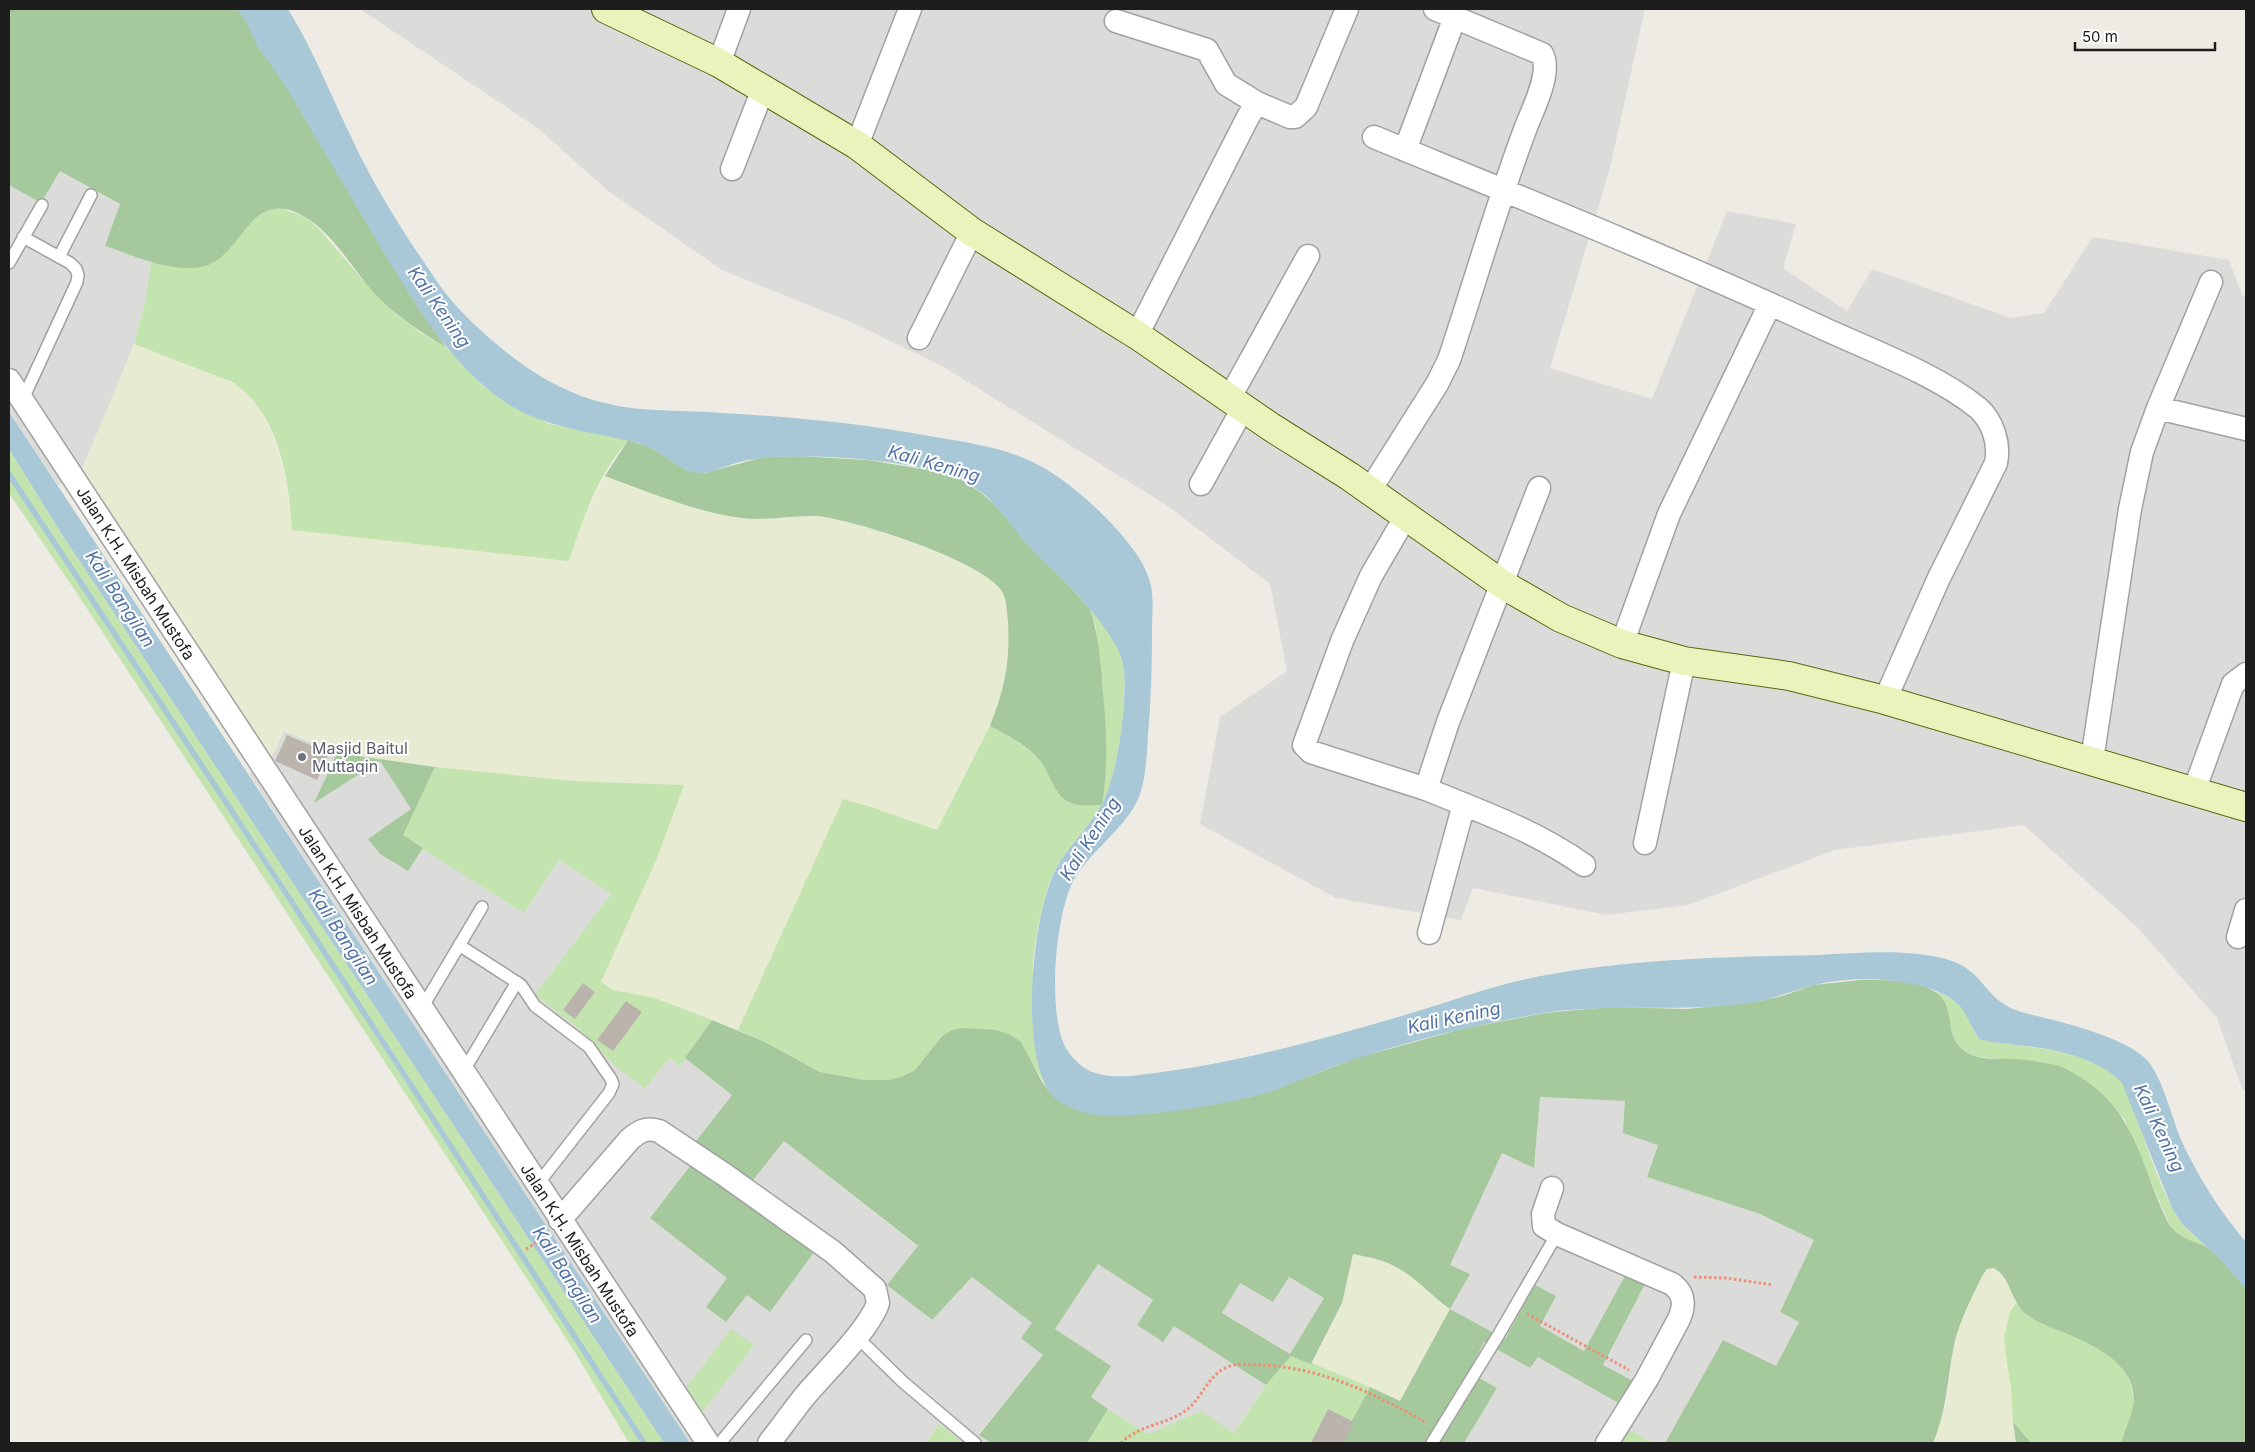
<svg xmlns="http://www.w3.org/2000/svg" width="2255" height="1452" font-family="Inter,sans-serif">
<rect width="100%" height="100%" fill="#eeebe4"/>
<!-- residential -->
<path fill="#dbdbda" d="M360 9H1645L1610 168 1550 368 1652 399 1727 211 1796 224 1783 268 1847 311 1872 269 2011 318 2044 313 2093 237 2229 260 2242 295 2246 297V1091L2242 1089 2217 1018 2138 928 2024 825 1835 850 1688 905 1607 915 1473 888 1461 920 1336 898 1200 824 1220 717 1287 671 1270 584 1168 506 942 366 853 323 722 270 607 190 539 129Z
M60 171 120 204 106 246 151 262 145 303 134 344 124 373 82 469 58 485 9 412V185L41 203Z
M284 731 337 753 315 801 380 761 411 809 369 839 380 854 408 871 423 848 524 913 559 860 611 894 535 995 579 1029 645 1088 669 1058 680 1066 685 1058 732 1095 693 1145 728 1278 706 1307 726 1322 743 1193 784 1141 918 1247 888 1285 931 1320 972 1277 1032 1323 1044 1355 979 1434 991 1443H959L960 1440 939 1424 926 1443H690L249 774 272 757Z
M1540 1097 1625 1101 1658 1144 1647 1177 1760 1214 1814 1240 1780 1312 1799 1322 1776 1367 1723 1340 1665 1443H1655L1623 1427 1612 1443H1464L1497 1388 1469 1372 1484 1342 1530 1368 1538 1356 1622 1404 1603 1365 1646 1282 1627 1272 1584 1351 1539 1326 1536 1285 1505 1339 1450 1309 1469 1275 1449 1265 1502 1153 1534 1167Z
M1098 1264 1153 1300 1137 1325H1173L1266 1385 1234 1433 1201 1412 1148 1434 1091 1398 1055 1329Z
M1288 1277 1324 1298 1290 1354 1222 1313 1240 1282Z"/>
<!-- farmland -->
<path fill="#e6ebd1" d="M134 344 216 375 245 390 256 403 272 432 283 470 290 507 569 561 578 531 605 476 717 514 766 519 815 516 847 521 930 549 984 573 999 587 1004 594 1007 609 1009 643 1008 670 1004 687 990 726 937 830 901 817 843 799 738 1030 672 1004 613 990 601 983 657 858 684 785 573 781 435 767 337 753 284 731 272 757 82 469Z
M1353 1254 1377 1259 1395 1266 1407 1273 1440 1303 1450 1309 1400 1402 1311 1364 1335 1318 1347 1284Z
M1993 1268 1998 1270 2007 1281 2016 1303 2010 1312 2006 1356 2011 1387 2016 1443H1933L1946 1407 1952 1358 1961 1322 1982 1276 1987 1269Z"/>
<!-- grass -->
<path fill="#c3e4ae" d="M281 208 307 218 321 231 362 279 397 315 420 332 446 347 482 385 504 401 549 424 628 440C599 473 582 520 569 561L292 530C289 479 279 412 232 382L134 344 145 303 151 262 171 266 247 227 257 217 270 209Z
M9 449 61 533 664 1443H629L573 1349 80 598 9 493Z
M1090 609C1102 624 1117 641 1122 660 1130 689 1117 779 1102 805 1085 832 1060 853 1049 884 1041 908 1031 956 1033 981 1035 1015 1041 1049 1045 1083L1051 1094 1035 1068 964 1028 942 1036 915 1070 903 1076 889 1080H864L820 1072 763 1041 738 1030 843 799 871 807 937 830 990 726C1008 735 1028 747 1041 762 1053 776 1055 797 1073 804L1104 706 1096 627Z
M435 767 573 781 684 785 657 858 601 982 613 990 655 998 712 1020 680 1066 669 1058 645 1089 612 1063 579 1029 535 995 611 894 559 860 524 913 402 836Z
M1933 990C1944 995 1956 1000 1964 1010 1970 1019 1971 1030 1979 1039 2023 1049 2076 1046 2114 1074 2128 1085 2133 1109 2139 1125 2149 1152 2166 1204 2183 1225 2191 1234 2200 1241 2209 1248 2193 1243 2182 1238 2170 1226L2124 1118 2058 1066 2042 1062 1977 1057C1937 1040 1960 1011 1933 990Z
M2016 1303C2051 1342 2138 1339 2133 1407 2132 1419 2125 1432 2121 1443H2031L2013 1422 2011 1387 2006 1356 2004 1338 2010 1312Z
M731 1329 754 1345 702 1413 686 1388Z
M1292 1355 1370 1387 1340 1443H1087L1108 1409 1148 1434 1201 1411 1234 1433 1266 1385Z
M939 1424 960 1440 959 1443H926Z
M1623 1427 1655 1443H1612Z"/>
<!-- forest -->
<path fill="#a5c99c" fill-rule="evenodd" d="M9 9 239 10 246 19 260 50 278 73 414 301 446 347C422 333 399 318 379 298 352 271 332 227 295 212 247 193 241 260 201 267 168 272 135 256 105 246L120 204 60 171 41 203 9 185Z
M628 440 650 447 686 470 706 473 763 457 798 456 868 460 928 470 959 479 979 491 994 504 1090 609C1098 633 1100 656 1102 681 1106 723 1109 763 1102 805 1091 805 1077 807 1067 801 1054 794 1050 773 1041 762 1029 747 1008 735 990 726 1005 687 1010 664 1008 622 1007 613 1007 601 1003 593 988 562 852 519 817 516 792 515 767 521 742 518 695 512 649 492 605 476Z
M337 753 435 767 403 835 423 848 408 871 380 854 368 839 411 809 380 761 314 803Z
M1860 980C1882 980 1924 979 1940 996 1957 1013 1941 1038 1970 1054 1983 1061 2000 1058 2015 1059 2029 1060 2043 1062 2056 1065 2066 1068 2074 1073 2083 1079 2138 1114 2142 1172 2170 1226 2184 1241 2191 1239 2208 1248 2223 1255 2235 1276 2246 1289V1443H2121C2124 1433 2129 1422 2132 1411 2143 1366 2095 1346 2063 1332 2050 1327 2036 1322 2025 1313 2010 1300 2010 1275 1993 1268L1987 1269 1982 1276C1972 1297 1961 1318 1955 1341 1947 1376 1948 1408 1933 1443H1665L1723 1340 1776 1366 1799 1322 1780 1312 1814 1240 1760 1214 1647 1177 1658 1145 1623 1133 1625 1101 1540 1097 1534 1168 1502 1153 1450 1265 1470 1274 1450 1309 1505 1339 1535 1285 1556 1296 1540 1326 1584 1351 1627 1272 1646 1282 1603 1365 1635 1382 1622 1405 1538 1357 1530 1368 1484 1342 1469 1372 1497 1388 1464 1443H1434L1428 1440 1426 1443H1340L1370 1387 1400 1401 1450 1309C1431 1296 1415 1276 1394 1266 1381 1259 1367 1257 1353 1254L1342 1303 1311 1364 1291 1356 1266 1385 1174 1326 1163 1342 1137 1325 1153 1300 1098 1264 1055 1329 1111 1366 1091 1397 1108 1409 1087 1443H991L979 1435 1043 1355 1021 1338 1032 1323 972 1277 932 1320 887 1285 918 1246 784 1141 743 1193 817 1248 770 1312 747 1295 726 1322 706 1307 727 1278 650 1218 701 1152 693 1145 732 1095 685 1058 712 1020 763 1041 820 1072 864 1080H889L903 1076 915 1070 942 1036 952 1030 964 1028 996 1030 1011 1035 1021 1042 1041 1080 1051 1094 1060 1101 1102 1115H1127L1249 1097 1271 1091 1356 1058 1462 1029 1545 1013 1608 1007 1687 1009 1755 1002 1782 996 1814 985ZM1289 1277 1324 1298 1290 1354 1222 1313 1240 1283 1273 1302Z
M2013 1422 2031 1443H2016Z"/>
<!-- water -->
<path fill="#a8c8d7" d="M236 9H288C314 51 332 98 354 143 373 183 396 221 421 258 430 270 437 283 447 295 462 314 481 331 500 347 534 376 573 398 618 406 652 412 688 410 722 413 792 417 860 423 929 436 958 441 989 445 1016 455 1053 468 1086 497 1112 524 1128 542 1146 562 1151 586 1154 601 1152 617 1152 631 1152 666 1151 700 1148 735 1147 755 1146 775 1140 794 1130 824 1094 848 1076 876 1055 909 1046 1016 1067 1050 1071 1056 1081 1067 1088 1070 1109 1081 1139 1075 1162 1072 1245 1061 1328 1038 1408 1014 1446 1003 1483 989 1522 980 1618 959 1720 957 1818 955 1861 953 1911 948 1952 961 1981 971 1985 995 2009 1007 2015 1011 2030 1014 2037 1016 2067 1023 2126 1038 2147 1060 2163 1078 2172 1119 2182 1142 2199 1178 2220 1212 2246 1242V1289L2221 1260 2182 1224 2172 1208 2122 1083C2096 1056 2053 1049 2017 1045 2004 1043 1992 1043 1979 1039 1971 1028 1968 1015 1959 1005 1930 977 1856 975 1819 984 1793 990 1769 1001 1742 1004 1676 1012 1610 1003 1544 1013 1479 1024 1414 1039 1352 1060 1326 1068 1302 1080 1278 1089 1237 1103 1121 1124 1082 1112 1070 1108 1057 1102 1049 1091 1021 1047 1032 930 1050 883 1060 853 1085 833 1101 806 1117 779 1129 696 1123 664 1119 647 1108 632 1097 618 1078 593 1055 573 1033 551 1015 533 1002 508 981 492 936 459 830 455 775 457 762 458 748 459 736 463 723 467 711 474 698 473 681 471 666 456 651 448 642 444 636 442 626 440 581 430 542 427 502 400 458 369 428 324 400 279 372 234 346 188 319 143 301 112 284 81 262 53 250 37 251 23 236 9Z
M9 412 690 1443H664L61 533 9 449Z"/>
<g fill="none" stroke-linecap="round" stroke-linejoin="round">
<!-- stream -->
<path stroke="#a8c8d7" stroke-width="5.5" d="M9 474 282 887 644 1443"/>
</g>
<!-- building -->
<path fill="#bab4ad" d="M287 735 329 753 317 780 275 761Z
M583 983 595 992 575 1019 563 1010Z
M626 1001 642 1012 613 1051 597 1040Z
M1328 1409 1354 1422 1343 1443H1311Z"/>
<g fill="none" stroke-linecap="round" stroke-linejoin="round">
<!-- service casing -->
<g stroke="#a1a1a1" stroke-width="14">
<path id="service" d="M59 257 91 195
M9 263 42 205
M23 399 77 282 78 275 76 269 70 263 23 237
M459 945 521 985 535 1006 589 1047 611 1079 613 1084 609 1093 537 1185
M422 1008 482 907
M463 1072 517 982
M856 1336 903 1382 975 1443
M720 1443 806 1340
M1432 1443 1499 1334 1557 1234"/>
</g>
<!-- minor casing -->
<g stroke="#a1a1a1" stroke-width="25">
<path id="minor" d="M1116 21 1207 50 1226 84 1257 103
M719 63 739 9
M1374 137C1522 198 1671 258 1816 325 1867 349 1935 373 1978 408 1993 421 2000 444 1996 463L1938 580 1885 700
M857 145 910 9
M1405 150 1455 17
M732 169 763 89
M1137 335 1248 117 1257 103 1290 117H1295L1306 107 1347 9
M919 338 972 232
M9 380 708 1443
M1229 399 1308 256
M2158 408 2246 429
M1201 484 1243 408
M1370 490 1437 384 1449 360C1475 282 1497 204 1526 127 1533 109 1552 72 1542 54L1435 9
M1406 516 1371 576 1342 641 1304 745 1311 752 1426 789 1448 722 1539 488
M1622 644 1669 514 1770 304
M2092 760 2130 509 2142 452 2158 408 2211 282
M1426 789C1482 812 1534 830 1584 865
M2194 791 2233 684 2246 674
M1645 843 1684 661
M1429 933 1464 804
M2238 937 2246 910
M1552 1188 1543 1214 1544 1226 1557 1234 1672 1284C1685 1294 1685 1305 1679 1319L1647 1379 1607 1443
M560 1220 630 1139C640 1131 646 1127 659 1131L725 1175 833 1252 875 1289 878 1303C869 1330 824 1373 804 1397 792 1412 781 1428 769 1443"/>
</g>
<!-- secondary casing -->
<g stroke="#566a0e" stroke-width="30">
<path id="secondary" d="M606 9 719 63 857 145 972 232 1137 335 1271 427 1349 476 1502 584 1561 618 1622 644 1684 661 1789 676 1885 700 2246 807"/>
</g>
<!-- path -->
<path stroke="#ed8f76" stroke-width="3" stroke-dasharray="2.5 2.5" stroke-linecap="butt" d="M526 1249 549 1235
M1694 1277 1726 1278 1773 1285
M1527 1314 1629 1370
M1121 1443C1138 1426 1162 1425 1182 1413 1200 1403 1205 1380 1223 1369 1234 1363 1248 1364 1260 1365 1321 1367 1375 1394 1427 1423"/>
<!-- service -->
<use href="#service" stroke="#fff" stroke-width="11"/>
<!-- minor -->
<use href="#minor" stroke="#fff" stroke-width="22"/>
<!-- secondary -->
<use href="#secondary" stroke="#ebf3bc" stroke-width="28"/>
</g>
<!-- markers -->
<circle fill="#6b7280" stroke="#fff" stroke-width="2" cx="302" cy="757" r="5"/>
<g text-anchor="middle" stroke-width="4" stroke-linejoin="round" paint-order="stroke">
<!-- street labels -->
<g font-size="16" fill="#1d1d1d" stroke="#fff">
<text transform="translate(136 573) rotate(57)" y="6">Jalan K.H. Misbah Mustofa</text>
<text transform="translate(358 912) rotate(57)" y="6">Jalan K.H. Misbah Mustofa</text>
<text transform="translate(580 1250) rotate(57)" y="6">Jalan K.H. Misbah Mustofa</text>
</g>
<!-- worship labels -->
<g font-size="16" fill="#5b616d" stroke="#fff" text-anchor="start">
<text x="312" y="754">Masjid Baitul<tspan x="312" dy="18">Muttaqin</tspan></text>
</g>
<!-- water labels -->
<g font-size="18" font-style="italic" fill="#5272a4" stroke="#fff">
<text transform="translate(439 307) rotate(55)" y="6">Kali Kening</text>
<text transform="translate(934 464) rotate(16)" y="6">Kali Kening</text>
<text transform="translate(120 599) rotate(57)" y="6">Kali Bangilan</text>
<text transform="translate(1090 839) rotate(-57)" y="6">Kali Kening</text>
<text transform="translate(343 937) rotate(57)" y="6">Kali Bangilan</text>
<text transform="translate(1454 1018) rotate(-12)" y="6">Kali Kening</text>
<text transform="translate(2159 1128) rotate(65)" y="6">Kali Kening</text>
<text transform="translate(567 1275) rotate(57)" y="6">Kali Bangilan</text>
</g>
</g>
<!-- border -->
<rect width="2255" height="1452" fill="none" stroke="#1d1d1d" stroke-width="20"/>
<!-- scale -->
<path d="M2075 42v8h140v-8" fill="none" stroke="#1d1d1d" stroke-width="2.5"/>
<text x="2082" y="42" font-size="15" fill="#1d1d1d" stroke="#ffffff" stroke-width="4" paint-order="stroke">50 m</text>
</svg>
